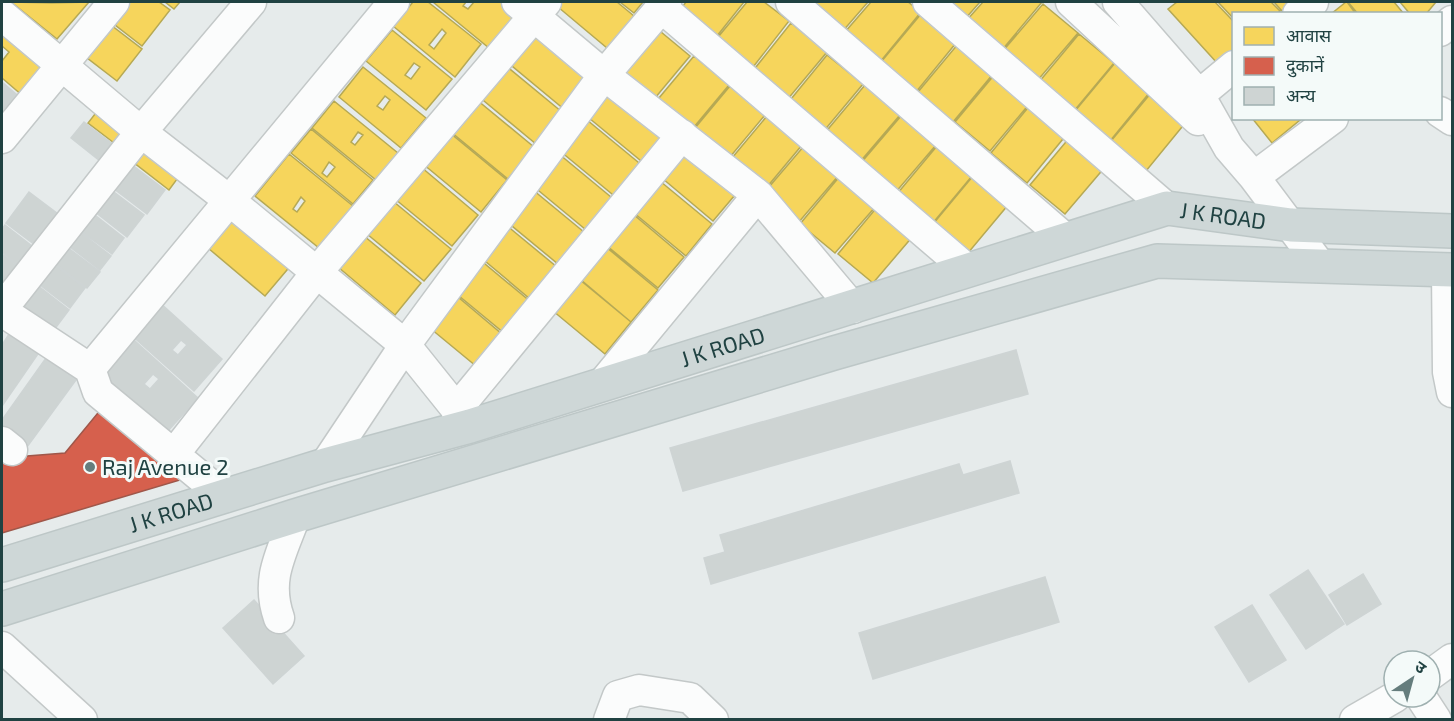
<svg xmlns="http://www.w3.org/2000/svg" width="1454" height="721" font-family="'Exo 2','Noto Sans Devanagari',sans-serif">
<rect width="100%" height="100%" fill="#e6ebeb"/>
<!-- homes -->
<path fill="#f6d55c" stroke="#b6a954" stroke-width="1.5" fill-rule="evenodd" d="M11 2 52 3 89 2 57 39Z
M125 2H159L170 10 142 46 110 21Z
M165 2H180L174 9Z
M413 2H428L481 44 455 77 393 26ZM442 29 446 33 434 49 429 45Z
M433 2H466L463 6 468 9 474 2H509L520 11 489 48Z
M562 2H617L634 16 607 48 558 7Z
M620 2H643L634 13Z
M686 2H744L713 41 677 14Z
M747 2H764L789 21 750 71 714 42Z
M809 2H868L842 32Z
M871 2H908L921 12 880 62 845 32Z
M944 2H980L965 19Z
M983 2H1042L1002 50 967 20Z
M1177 2H1215L1234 22V51L1218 64 1168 9Z
M1218 2H1271L1280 11 1277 14H1234V19Z
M1274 2H1292L1282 11Z
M1347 2 1356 14H1331L1346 2Z
M1348 2H1394L1404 14H1358Z
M1400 2H1436L1426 14H1410Z
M1043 4 1078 33 1037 81 1002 52Z
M921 14 956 43 916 92 881 62Z
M107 22 142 49 117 81 82 54Z
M791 23 827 52 787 100 752 72Z
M655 27 690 56 650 104 615 75Z
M2 30 47 69 23 96 2 78V61L9 52 2 46Z
M392 30 452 79 426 110 366 61ZM414 63 420 67 411 79 405 75Z
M534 31 591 78 565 110 507 62Z
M1079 34 1114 63 1074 111 1039 82Z
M958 44 993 74 953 122 918 92Z
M827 55 863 84 823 132 787 104Z
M694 56 729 85 689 133 654 104Z
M1115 63 1150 92 1110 141 1075 111Z
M505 65 562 112 536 144 478 96Z
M363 67 426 118 401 148 339 97ZM385 96 390 100 383 110 377 106Z
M995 74 1030 103 990 151 955 122Z
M865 85 900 115 859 163 824 134Z
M615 86 673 134 646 165 589 118Z
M730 86 765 115 725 163 690 134Z
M1151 93 1186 122 1146 171 1111 141Z
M477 100 534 147 508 179 451 132Z
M334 101 398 153 376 180 312 128ZM358 132 363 135 355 145 351 142Z
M1031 104 1067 134 1027 183 991 153Z
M102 105 132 128 118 146 88 123Z
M767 116 802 145 762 193 727 164Z
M901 116 936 145 895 193 860 164Z
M1252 118H1299L1300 120 1272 143Z
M587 120 644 167 618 199 560 151Z
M311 129 373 180 353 204 291 153ZM329 162 335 167 327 177 322 173Z
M450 133 507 180 481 212 423 164Z
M1070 137 1105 167 1065 214 1030 185Z
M682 141 740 189 713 221 656 173Z
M147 143 183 171 169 190 133 162Z
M804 146 839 175 798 223 763 194Z
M937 146 972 176 932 224 897 194Z
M289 154 353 206 319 248 255 196ZM301 197 305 201 297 212 293 209Z
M559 154 617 202 591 234 533 186Z
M421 167 478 215 452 246 395 199Z
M840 176 876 206 835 253 800 224Z
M973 176 1008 205 968 253 933 224Z
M655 177 712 224 686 256 628 208Z
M533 190 590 237 564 269 506 221Z
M394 202 451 249 424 281 367 234Z
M878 206 913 236 873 283 838 254Z
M627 209 684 257 658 288 601 241Z
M234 216 292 264 265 296 208 248Z
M506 225 563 272 536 304 479 256Z
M364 236 421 283 395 315 338 267Z
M600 242 658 290 631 322 574 274Z
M479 259 537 307 510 338 453 291Z
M574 275 631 322 605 354 547 306Z
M452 292 509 340 482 371 425 324Z"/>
<!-- shops -->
<path fill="#d6604d" stroke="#9f574a" stroke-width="1.5" d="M102 408 190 477 2 533V458L65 453Z"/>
<!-- building -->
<path fill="#ced4d3" stroke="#ced4d4" stroke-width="1.5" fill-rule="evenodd" d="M2 82 22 99 2 123Z
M84 122 118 148 105 165 71 138Z
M131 164 165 190 147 214 113 188Z
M110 189 144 215 127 237 94 211Z
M29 192 62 217 39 248 6 223Z
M91 212 124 238 112 254 78 229Z
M5 225 37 250 23 269 2 252V229Z
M76 229 111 256 100 270 65 243Z
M63 244 100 272 87 288 50 260Z
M2 254 21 269 2 293Z
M50 261 85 288 70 308 35 281Z
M32 281 69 310 51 334 13 305Z
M158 301 222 359 194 391 129 333ZM181 340 187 345 178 355 172 350Z
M11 331 40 351 2 406V345Z
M135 341 198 398 166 433 103 376ZM153 374 159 379 150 389 144 384Z
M1016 350 1028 394 683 491 670 448Z
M46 358 76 380 27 447 2 428V420Z
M1010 461 1019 493 711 584 704 558 725 552 720 535 959 464 963 475Z
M1308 570 1344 624 1306 649 1270 595Z
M1363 574 1381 604 1347 625 1329 595Z
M1045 577 1059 622 873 679 859 633Z
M254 600 304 656 273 684 223 628Z
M1252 605 1286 660 1249 682 1215 627Z"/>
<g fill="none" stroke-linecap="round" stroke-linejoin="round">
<!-- minor casing -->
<g stroke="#c3c8c8" stroke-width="33">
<path id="minor" d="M517 2 604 75 758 195 853 308
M791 2 1067 240
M928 2 1167 208
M1071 2 1198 120
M1118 2 1199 95 1229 148 1254 177 1320 265
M661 7 968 270
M1298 14 1313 2
M2 15 141 132 230 201 405 345 470 426
M1440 31 1452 21
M1199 95 1234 66
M1440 112 1452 120
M2 138 114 2
M1254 177 1333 118
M1447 270 1448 372 1452 392
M2 309 141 132 251 2
M2 311 90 369 98 392 225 497
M90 369 394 2
M603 383 758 195
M456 410 682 135
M2 442 12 450
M174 454 317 272 546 2
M325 465 405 345 604 75 666 2
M279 618C265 578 282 553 295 516
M2 647 82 720
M1430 675 1452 659
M1421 697 1436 720
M609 720 618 696 639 690 690 698 713 720
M1355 720 1395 697"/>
</g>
<!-- major casing -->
<g stroke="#bdc7c7" stroke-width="36">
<g id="major">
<path id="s1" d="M2 565 325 465 470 426 1167 208 1291 225 1452 231"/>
<path d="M2 609 295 516 834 353 1157 261 1452 270"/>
</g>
</g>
<!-- minor -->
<use href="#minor" stroke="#fbfcfc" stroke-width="30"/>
<!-- major -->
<use href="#major" stroke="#ced7d7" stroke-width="33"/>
</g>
<!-- markers -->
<circle fill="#657d7d" stroke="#f4faf9" stroke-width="2" cx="90" cy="467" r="6"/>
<g text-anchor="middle" stroke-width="6" stroke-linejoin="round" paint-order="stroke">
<!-- street labels -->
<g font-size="22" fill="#204242" stroke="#f4faf9">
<text dy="8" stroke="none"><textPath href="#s1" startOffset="1275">J K ROAD</textPath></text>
<text dy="8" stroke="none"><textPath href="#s1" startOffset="753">J K ROAD</textPath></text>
<text dy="8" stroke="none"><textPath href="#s1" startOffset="177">J K ROAD</textPath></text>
</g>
<!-- poi labels -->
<g font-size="22" fill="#204242" stroke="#f4faf9" text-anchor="start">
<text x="102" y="475">Raj Avenue 2</text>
</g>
</g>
<!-- border -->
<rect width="1454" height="721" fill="none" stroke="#204242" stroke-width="6"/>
<!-- legend -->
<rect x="1232" y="12" width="210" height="108" fill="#f4faf9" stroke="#9fb0b0" stroke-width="1.5"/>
<rect x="1244" y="27" width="30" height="18" fill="#f6d55c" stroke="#9fb0b0" stroke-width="1.5"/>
<text x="1286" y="42" font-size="18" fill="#204242">आवास</text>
<rect x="1244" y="57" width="30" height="18" fill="#d6604d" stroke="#9fb0b0" stroke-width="1.5"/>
<text x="1286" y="72" font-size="18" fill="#204242">दुकानें</text>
<rect x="1244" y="87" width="30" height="18" fill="#ced4d3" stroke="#9fb0b0" stroke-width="1.5"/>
<text x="1286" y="102" font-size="18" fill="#204242">अन्य</text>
<!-- north arrow -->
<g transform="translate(1412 679) rotate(36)"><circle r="28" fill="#f4faf9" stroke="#9fb0b0" stroke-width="1.5"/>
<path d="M0-4.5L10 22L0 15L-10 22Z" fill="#657d7d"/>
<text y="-9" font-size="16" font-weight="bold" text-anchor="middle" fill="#204242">उ</text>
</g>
</svg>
